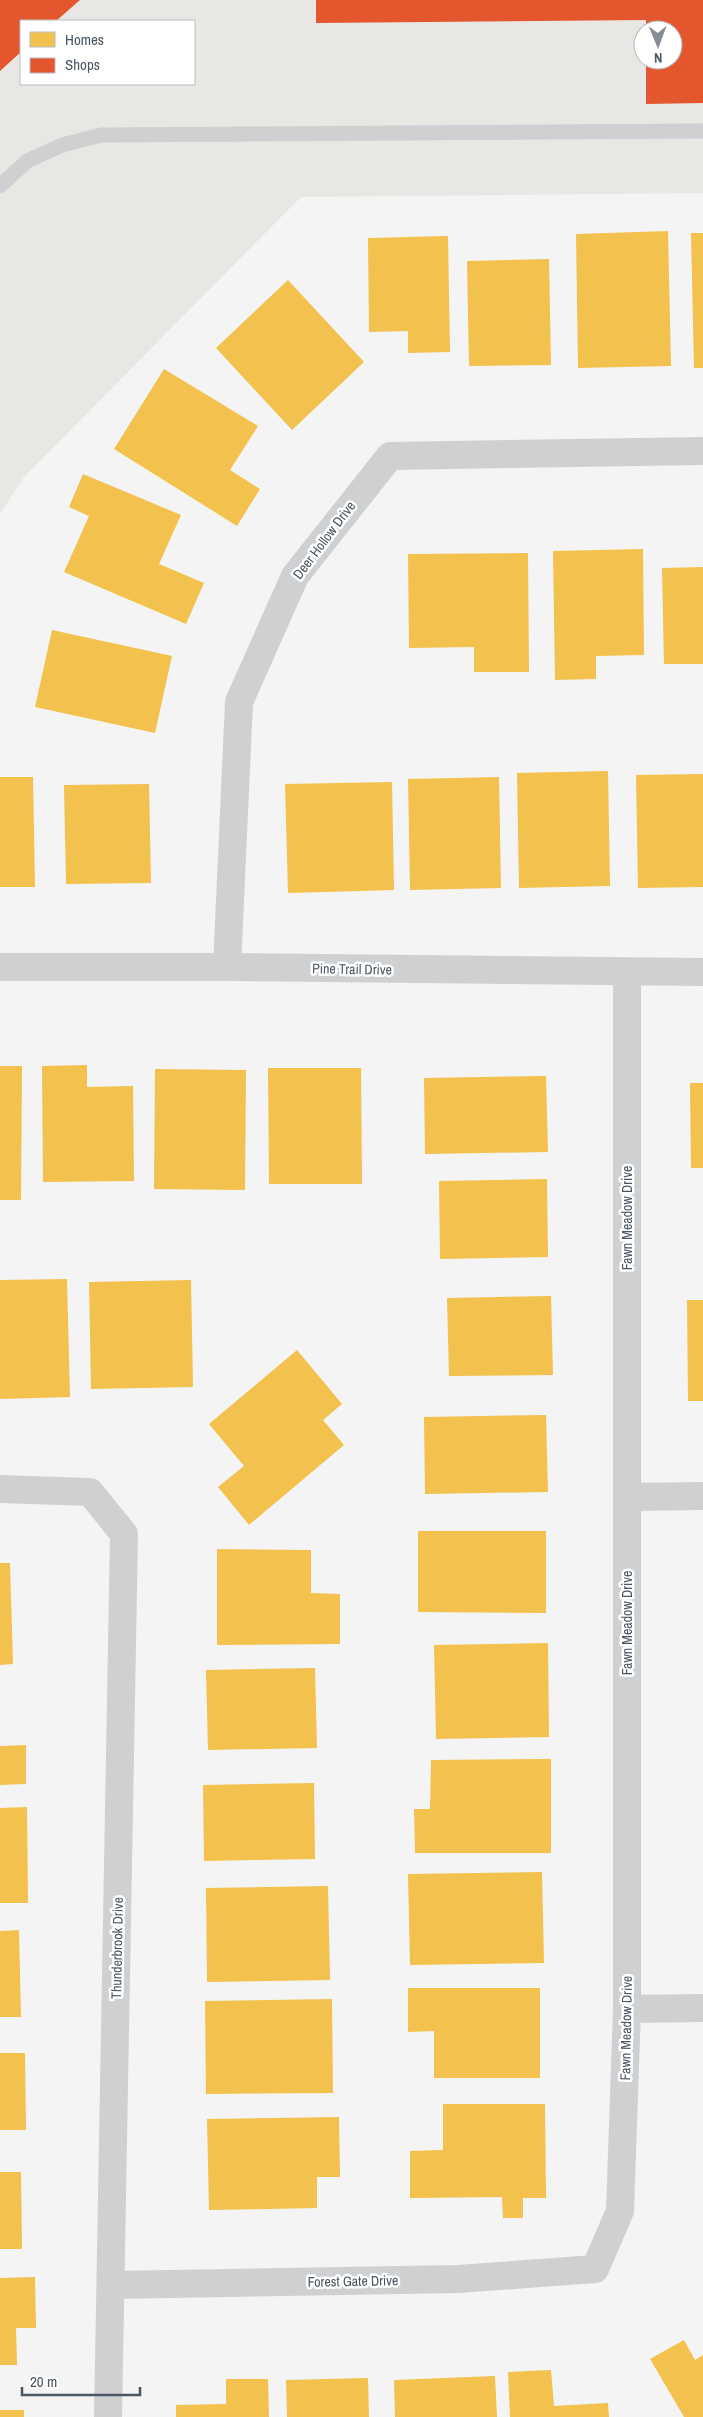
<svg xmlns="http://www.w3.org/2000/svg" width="703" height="2417" font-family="'Archivo Narrow',sans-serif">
<rect width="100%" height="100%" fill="#f4f4f4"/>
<!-- commercial -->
<path fill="#e8e7e3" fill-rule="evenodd" d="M0 0H703V193L301 197 24 477 0 514ZM21 21H194V84H21ZM643 30H673V60H643Z"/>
<!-- homes -->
<path fill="#f2c14e" d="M668 231 671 366 578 368 576 234Z
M691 233H703V368H694Z
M448 236 450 352 408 353V331L369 332 368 238Z
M549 259 551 365 469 366 467 261Z
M288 280 364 362 292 430 216 348Z
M164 369 258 426 230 470 260 489 237 526 114 449Z
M83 474 181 515 159 564 204 583 186 624 64 572 89 516 69 507Z
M643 549 644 655 596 656V679L555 680 553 551Z
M528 553 529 672H474V647L409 648 408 554Z
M703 567V664H664L662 568Z
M52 630 172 656 155 733 35 707Z
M608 771 610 886 519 888 517 773Z
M703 774V887L638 888 636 775Z
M0 777H33L35 887H0Z
M499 777 501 888 410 890 408 779Z
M392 782 394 890 288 893 285 784Z
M149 784 151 883 66 884 64 785Z
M87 1065V1087L133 1086 134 1181 43 1182 42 1066Z
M0 1066H22L21 1200H0Z
M268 1068H361L362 1184H269Z
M155 1069 246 1070 245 1190 154 1189Z
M546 1076 548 1152 425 1154 424 1078Z
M690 1083H703V1168H691Z
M547 1179 548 1257 440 1259 439 1181Z
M67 1279 70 1397 0 1399V1280Z
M191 1280 193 1387 91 1389 89 1282Z
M551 1296 553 1375 449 1376 447 1298Z
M687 1300H703V1401H688Z
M297 1350 342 1404 323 1420 344 1445 249 1525 218 1487 244 1466 209 1424Z
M546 1415 548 1492 425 1494 424 1417Z
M418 1531H546V1613L418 1612Z
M217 1549 311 1550V1593L340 1594V1644L217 1645Z
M0 1563H10L13 1664 0 1665Z
M548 1643 549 1737 436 1739 434 1645Z
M315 1668 317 1748 208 1750 206 1670Z
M26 1745V1784L0 1785V1746Z
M551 1759V1853H415L414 1809H430L431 1760Z
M314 1783 315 1859 204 1861 203 1785Z
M27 1807 28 1903H0V1808Z
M542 1872 544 1963 410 1965 408 1874Z
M328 1886 330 1980 207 1982 206 1888Z
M19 1930 21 2017H0V1931Z
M408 1988H540V2078H434V2031L408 2032Z
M332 1999 333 2093 206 2094 205 2001Z
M0 2053H25L26 2130H0Z
M443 2104H545L546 2198H523V2218H503L502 2197 410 2198V2151L443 2150Z
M339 2117 340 2177H317V2208L209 2210 207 2119Z
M0 2172H21L22 2249H0Z
M35 2277 36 2328H16L17 2365H0V2278Z
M684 2340 695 2360 703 2355V2417H684L650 2359Z
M551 2370 554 2406 608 2403 609 2417H510L508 2372Z
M495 2376 497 2417H395L394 2380Z
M368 2378 369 2417H287L286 2380Z
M226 2379H268L269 2417H176V2405L226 2404Z
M0 2410H24V2417H0Z"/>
<!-- shops -->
<path fill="#e4572e" d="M0 0H80L56 21H21V52L0 71Z
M316 0H703V103L646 104V60H673V30H646V20L316 23Z"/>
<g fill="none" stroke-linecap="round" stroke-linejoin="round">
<!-- service -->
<path stroke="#ced0d2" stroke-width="15" d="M0 186 27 161 62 145 101 135 703 131"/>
<!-- minor -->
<path stroke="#ced0d2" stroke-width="28" d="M0 967H227L703 972
M227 967 239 702 295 576 390 456 703 451
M0 1489 90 1492 124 1534 108 2417
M627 1497 703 1496
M627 2009 703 2008
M111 2285 458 2279 595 2269 620 2211 627 2009V973"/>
</g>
<g text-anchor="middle" stroke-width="5" stroke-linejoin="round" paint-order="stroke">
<!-- street labels -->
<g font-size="14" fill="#4a5661" stroke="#fff">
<text transform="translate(324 540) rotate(-53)" y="5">Deer Hollow Drive</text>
<text transform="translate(352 969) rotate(1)" y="5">Pine Trail Drive</text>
<text transform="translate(627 1218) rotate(-90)" y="5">Fawn Meadow Drive</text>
<text transform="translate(627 1623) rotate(-90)" y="5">Fawn Meadow Drive</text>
<text transform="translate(117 1948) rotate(-89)" y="5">Thunderbrook Drive</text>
<text transform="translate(626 2028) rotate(-89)" y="5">Fawn Meadow Drive</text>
<text transform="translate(353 2281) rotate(-1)" y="5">Forest Gate Drive</text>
</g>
</g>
<!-- legend -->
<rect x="20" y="20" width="175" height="65" fill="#ffffff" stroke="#b7bbc0"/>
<rect x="30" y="32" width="25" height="15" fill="#f2c14e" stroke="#b7bbc0"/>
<text x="65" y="45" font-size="15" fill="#4a5661">Homes</text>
<rect x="30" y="58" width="25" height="15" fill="#e4572e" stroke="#b7bbc0"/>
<text x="65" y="70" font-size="15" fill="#4a5661">Shops</text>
<!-- north arrow -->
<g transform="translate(658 45) rotate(179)"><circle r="24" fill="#ffffff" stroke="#b7bbc0"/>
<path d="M0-4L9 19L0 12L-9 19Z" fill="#868d94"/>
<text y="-8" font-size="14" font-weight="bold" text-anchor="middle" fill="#4a5661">N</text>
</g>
<!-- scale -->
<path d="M22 2387v8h118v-8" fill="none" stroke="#4a5661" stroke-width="2.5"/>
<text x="30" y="2387" font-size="15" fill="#4a5661" stroke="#ffffff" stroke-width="4" paint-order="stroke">20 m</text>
</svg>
